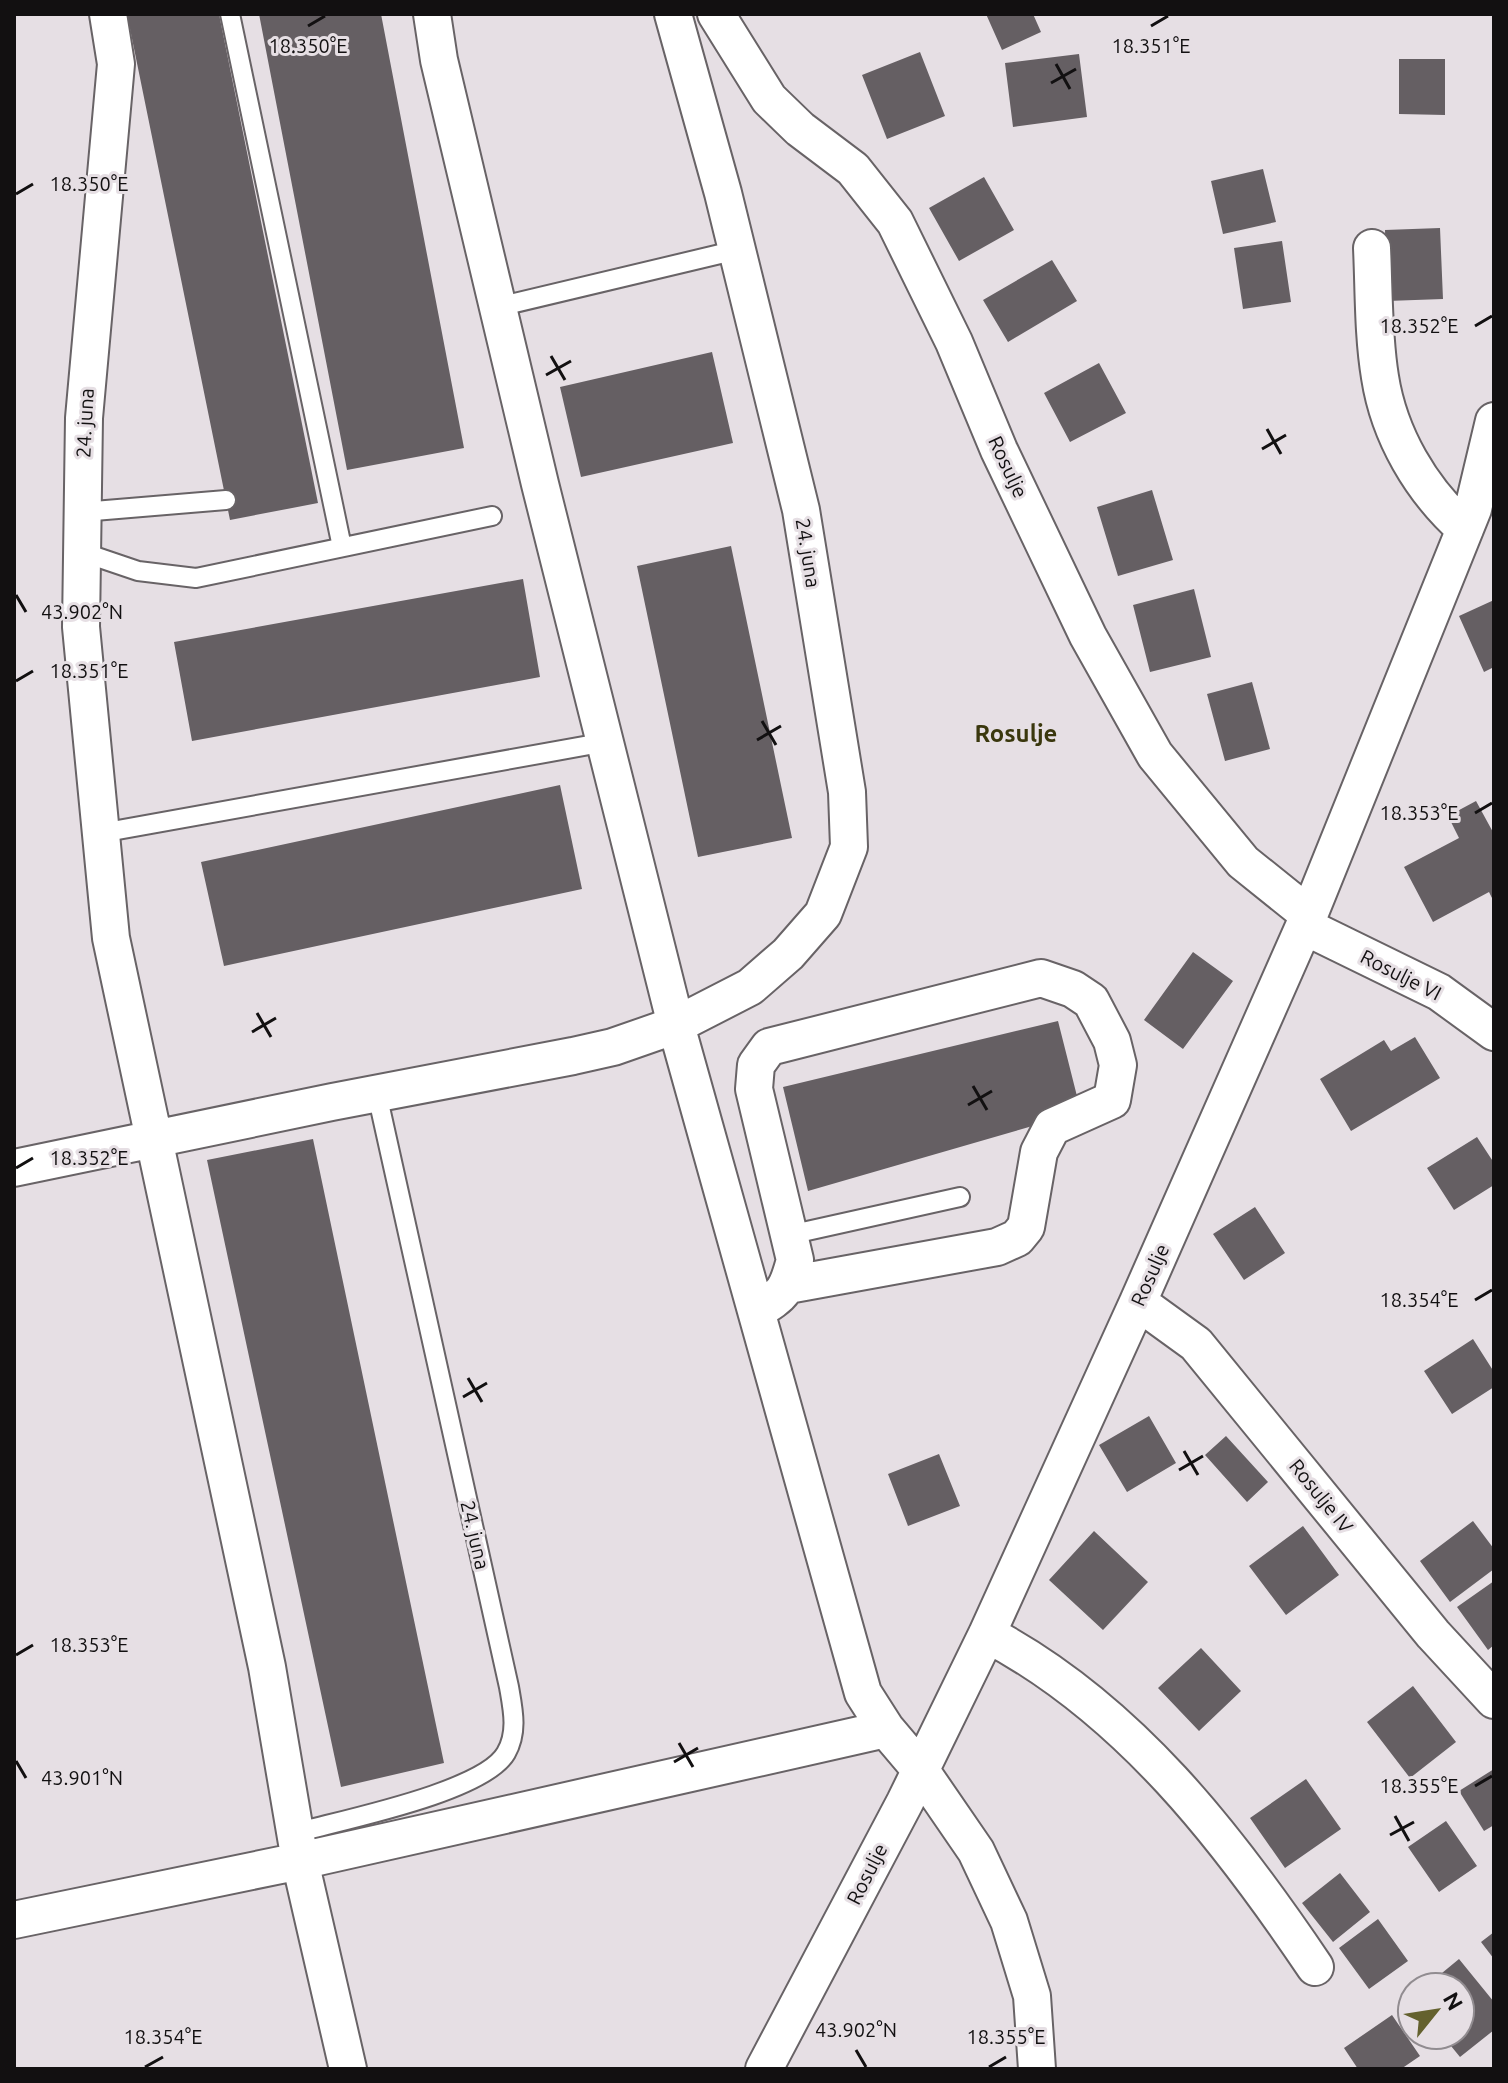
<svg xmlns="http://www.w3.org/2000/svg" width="1508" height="2083" font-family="Ubuntu,sans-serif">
<rect width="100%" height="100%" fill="#e6dfe4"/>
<!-- building -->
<path fill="#655f63" d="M127 14H219L318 503 230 520Z
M259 14H381L464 448 347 470Z
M986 14H1033L1041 32 1002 50Z
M920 52 945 116 887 139 862 75Z
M1079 54 1087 117 1013 127 1005 63Z
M1399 59H1445V115L1399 114Z
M1263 169 1276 222 1223 234 1211 181Z
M984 177 1014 230 959 261 929 208Z
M1440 228 1443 299 1387 301 1385 230Z
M1282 241 1291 302 1243 309 1234 248Z
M1052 260 1077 301 1008 342 983 300Z
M712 352 733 443 581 477 560 387Z
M1099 363 1126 413 1070 442 1044 393Z
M1152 490 1173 560 1118 576 1097 507Z
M731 546 792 838 698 857 637 566Z
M523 579 540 677 192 741 174 642Z
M1194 589 1211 657 1150 672 1133 605Z
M1494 600V667L1484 672 1459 616Z
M1252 682 1270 749 1225 761 1207 694Z
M560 785 582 889 224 966 201 862Z
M1476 801 1494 834V902L1489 892 1433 922 1404 867 1459 838 1448 816Z
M1193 952 1233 981 1183 1049 1144 1020Z
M1058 1021 1081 1112 808 1191 783 1087Z
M1415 1037 1440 1078 1351 1131 1320 1079 1384 1040 1391 1051Z
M1477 1137 1494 1163V1185L1454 1210 1427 1168Z
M313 1139 444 1763 341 1787 207 1160Z
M1255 1207 1285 1253 1244 1280 1213 1234Z
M1473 1339 1494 1372V1387L1452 1414 1424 1371Z
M1149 1416 1176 1463 1127 1492 1099 1445Z
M1226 1436 1268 1482 1247 1502 1205 1455Z
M939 1454 960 1506 908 1526 888 1474Z
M1473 1521 1494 1549V1569L1450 1602 1420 1561Z
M1303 1526 1339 1575 1286 1615 1249 1566Z
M1094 1531 1148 1582 1103 1630 1049 1580Z
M1494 1581V1645L1488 1650 1457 1607Z
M1201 1648 1241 1691 1199 1731 1158 1688Z
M1413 1686 1456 1742 1410 1778 1367 1722Z
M1494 1769V1825L1484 1831 1459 1791Z
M1306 1779 1341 1829 1285 1868 1250 1818Z
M1446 1821 1477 1866 1439 1892 1408 1847Z
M1340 1873 1370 1912 1333 1942 1302 1903Z
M1378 1919 1408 1961 1369 1989 1339 1948Z
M1494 1932V1959L1481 1942Z
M1459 1959 1494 2002V2030L1460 2057 1442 2035H1460V1987H1425Z
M1392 2015 1420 2056 1401 2069H1358L1344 2048Z"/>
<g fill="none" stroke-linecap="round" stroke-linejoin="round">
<!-- lane casing -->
<g stroke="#686366" stroke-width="22">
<path id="lane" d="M230 14 342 547
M498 307 737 250
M82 512 226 500
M82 552 138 571 196 578 492 516
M101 833 606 742
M789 1235 960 1197
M295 1833C342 1820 484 1792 506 1753 518 1732 513 1710 509 1687L377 1094"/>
</g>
<!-- street casing -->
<g stroke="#686366" stroke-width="40">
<path id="street" d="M108 14 116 64 84 418 81 627 111 938 267 1667 300 1861 348 2069
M673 14 723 193 801 510 847 792 849 847 823 914 788 954 750 987 676 1025 863 1693 886 1729 919 1768 976 1851 1009 1921 1032 1996 1037 2069
M716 14 769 99 800 129 853 169 895 222 954 342 999 450 1088 636 1155 755 1243 862 1309 915
M1372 248C1374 290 1373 335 1380 377 1389 435 1421 490 1465 529
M1304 926 1439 992 1494 1032
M14 1168 332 1102 573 1056 613 1047 676 1025 540 484 439 60 432 14
M1138 1302 1196 1344 1433 1634 1494 1700
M756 1311C784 1295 787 1290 795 1260L754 1089 756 1065 769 1047 1041 978 1073 989 1091 1001 1112 1041 1118 1065 1112 1100 1052 1127 1039 1152 1026 1227 1017 1238 997 1247 788 1285
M987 1634C1128 1708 1228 1838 1315 1967
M14 1920 300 1861 886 1729
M764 2069 905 1802 987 1634 1138 1302 1309 915 1473 509 1494 421"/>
</g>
<!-- lane -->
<use href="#lane" stroke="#fff" stroke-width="18"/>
<!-- street -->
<use href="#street" stroke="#fff" stroke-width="36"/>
</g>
<!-- ticks -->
<path fill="none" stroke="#121011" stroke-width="3" d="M308 26 325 16M1151 26 1168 16M1056 64 1070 89M1051 83 1076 69M16 194 33 184M1475 326 1492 316M551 356 565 380M546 375 571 361M1267 429 1281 454M1262 449 1286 435M16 595 26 612M16 681 33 671M762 721 776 745M757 740 781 726M1475 813 1492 803M257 1013 271 1037M252 1032 276 1018M973 1086 987 1110M968 1105 992 1091M16 1168 33 1158M1475 1300 1492 1290M468 1378 482 1402M463 1397 487 1383M1184 1451 1198 1475M1179 1470 1203 1456M16 1655 33 1645M679 1743 693 1767M16 1761 26 1778M674 1762 698 1748M1475 1786 1492 1776M1395 1816 1409 1841M1390 1835 1414 1822M856 2050 866 2067M145 2067 163 2057M989 2067 1006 2057"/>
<g text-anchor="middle" stroke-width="6" stroke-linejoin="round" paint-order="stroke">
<!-- street labels -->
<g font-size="20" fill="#121011" stroke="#e6dfe4">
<text transform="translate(85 423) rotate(-87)" y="7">24. juna</text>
<text transform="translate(1008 467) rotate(65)" y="7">Rosulje</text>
<text transform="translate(808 553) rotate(81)" y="7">24. juna</text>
<text transform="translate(1401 975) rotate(27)" y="7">Rosulje VI</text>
<text transform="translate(1150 1275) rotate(-66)" y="7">Rosulje</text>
<text transform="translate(1321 1496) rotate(51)" y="7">Rosulje IV</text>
<text transform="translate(475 1535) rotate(77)" y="7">24. juna</text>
<text transform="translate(867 1874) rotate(-63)" y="7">Rosulje</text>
</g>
<!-- quarter labels -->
<g font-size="24" font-weight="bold" fill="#3a370d" stroke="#e6dfe4">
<text x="1016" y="742">Rosulje</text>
</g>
</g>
<g font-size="20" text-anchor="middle" fill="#121011" stroke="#e6dfe4" stroke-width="6" stroke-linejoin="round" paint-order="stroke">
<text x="308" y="53">18.350°E</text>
<text x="1151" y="53">18.351°E</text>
<text x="89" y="191">18.350°E</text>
<text x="1419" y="333">18.352°E</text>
<text x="82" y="619">43.902°N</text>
<text x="89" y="678">18.351°E</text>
<text x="1419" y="820">18.353°E</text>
<text x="89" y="1165">18.352°E</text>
<text x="1419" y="1307">18.354°E</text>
<text x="89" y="1652">18.353°E</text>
<text x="82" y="1785">43.901°N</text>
<text x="1419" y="1793">18.355°E</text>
<text x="856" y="2037">43.902°N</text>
<text x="163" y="2044">18.354°E</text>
<text x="1006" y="2044">18.355°E</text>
</g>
<!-- border -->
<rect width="1508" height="2083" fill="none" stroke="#121011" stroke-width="32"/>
<!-- north arrow -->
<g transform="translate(1436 2011) rotate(60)"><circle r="38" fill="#e6dfe4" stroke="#918c90" stroke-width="2"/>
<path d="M0-6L14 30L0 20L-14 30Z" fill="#64612e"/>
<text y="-12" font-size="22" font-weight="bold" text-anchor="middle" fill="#121011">N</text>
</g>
</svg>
